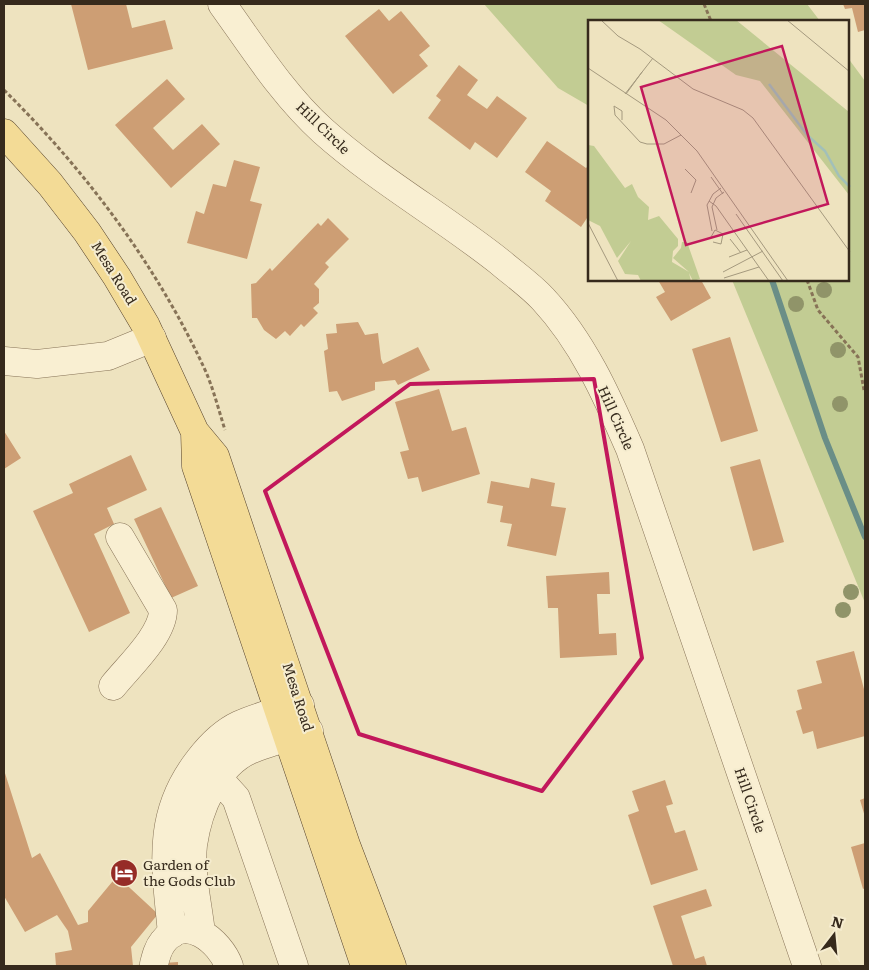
<svg xmlns="http://www.w3.org/2000/svg" width="869" height="970" font-family="Literata,serif">
<rect width="100%" height="100%" fill="#eee3bf"/>
<!-- green -->
<path fill="#c2cc93" d="M484 4H807L820 21H589V106L558 88Z
M848 58 865 81V603L732 280H848Z"/>
<g fill="none" stroke-linecap="round" stroke-linejoin="round">
<!-- stream -->
<path stroke="#6a8e87" stroke-width="6" d="M772 280 825 438 865 537"/>
</g>
<!-- building -->
<path fill="#cd9e74" d="M71 4H126L132 28 165 20 173 49 88 70Z
M843 4H865V30L858 32 852 8 845 9Z
M379 9 389 21 401 11 430 46 419 55 428 66 393 94 345 36Z
M459 65 478 80 467 95 487 109 497 96 527 118 497 158 475 142 470 150 428 118 441 100 436 96Z
M167 79 185 99 153 128 173 150 202 124 220 144 171 188 115 125Z
M547 141 586 168 589 165V215L581 227 545 201 551 191 525 172Z
M234 160 260 167 250 201 262 204 247 259 187 243 196 211 204 214 213 184 226 187Z
M328 218 349 239 325 263 329 267 314 284 319 289V303L313 308 318 313 304 327 301 324 290 336 285 331 276 339 264 330 257 318H252L251 284 256 283 270 268 272 271 318 223 321 226Z
M658 280H701L711 298 671 321 656 297 665 292Z
M358 322 365 335 378 333 381 359 383 364 418 347 430 370 398 385 395 380 375 382V390L342 401 337 391 329 392 324 351 328 349 326 334 337 333 336 324Z
M730 337 758 431 721 442 692 349Z
M439 389 452 431 466 427 480 474 422 492 418 477 408 479 400 452 409 450 395 402Z
M4 431 21 458 4 469Z
M131 455 147 490 107 508 114 524 94 534 130 613 89 632 33 511 73 493 69 484Z
M760 459 784 542 753 551 730 467Z
M531 478 555 483 551 506 566 508 556 556 507 546 512 524 500 522 503 506 487 503 491 481 529 488Z
M161 507 198 586 171 598 134 519Z
M609 572 610 594H597L599 634 616 633 617 655 560 658 558 608H548L546 576Z
M854 651 865 693V736L817 749 813 731 803 734 796 711 802 709 797 690 822 683 816 661Z
M4 770 32 858 40 853 78 925 88 922V911L117 876 158 914 131 947 133 966H56L55 953 72 950 68 931 57 915 25 932 4 896Z
M665 780 673 804 666 806 675 833 685 830 698 870 651 885 628 815 639 811 632 791Z
M865 798V817L860 800Z
M865 843V888L863 889 851 847Z
M706 889 712 906 681 916 695 959 704 956 707 966H673L653 906Z
M178 962V966H136V965Z"/>
<g fill="none" stroke-linecap="round" stroke-linejoin="round">
<!-- minor casing -->
<g stroke="#877357" stroke-width="29">
<path id="minor" d="M222 4C253 47 283 95 323 131 378 180 442 216 500 262 514 274 530 285 543 299 583 342 607 396 630 449L807 966
M4 361 37 364 108 356 152 338
M113 686C129 666 163 635 163 610L120 537
M207 766 236 798 294 966
M201 933C198 905 190 873 193 845 198 810 216 765 250 750 269 742 290 737 309 731
M172 934C166 868 155 816 199 760 209 747 224 732 239 725 258 716 280 711 300 705
M154 964C156 956 158 948 163 942 185 912 220 941 229 966"/>
</g>
<!-- major casing -->
<g stroke="#54412c" stroke-width="29">
<path id="major" d="M4 133 50 184 87 232 117 277 146 326 195 432 215 456 346 845 392 966
M195 432 196 466 365 966"/>
</g>
<!-- path -->
<path stroke="#877357" stroke-width="3" stroke-dasharray="4 2.5" stroke-linecap="butt" d="M704 4 711 21
M4 90C86 171 158 267 206 372 214 391 219 411 225 430
M807 280 818 310 858 357 864 390"/>
<!-- minor -->
<use href="#minor" stroke="#f9efd2" stroke-width="28"/>
<!-- major -->
<use href="#major" stroke="#f3db96" stroke-width="28"/>
</g>
<!-- trees -->
<g fill="#909469">
<circle cx="824" cy="290" r="8"/>
<circle cx="796" cy="304" r="8"/>
<circle cx="838" cy="350" r="8"/>
<circle cx="840" cy="404" r="8"/>
<circle cx="851" cy="592" r="8"/>
<circle cx="843" cy="610" r="8"/>
</g>
<!-- marked area -->
<path fill="none" stroke="#c2185b" stroke-width="4" stroke-linejoin="round" d="M594 379 642 658 542 791 359 734 265 491 410 384Z"/>
<!-- icons -->
<defs>
<g id="hotel-disc" transform="scale(1.4375)"><circle r="9.5" fill="#962c27" stroke="#f5eccf"/><path d="M-6-4.5h1.5V1H6V5H4.5V3h-9V5H-6ZM-4 0a1.8 1.8 0 1 1 3.6 0ZM.5 0V-2.5h3Q6-2.5 6 0Z" fill="#fff"/></g>
</defs>
<g fill-rule="evenodd">
<use href="#hotel-disc" x="124" y="873"/>
</g>
<g text-anchor="middle" stroke-width="4" stroke-linejoin="round" paint-order="stroke">
<!-- street labels -->
<g font-size="14" fill="#362a1c" stroke="#f5eccf">
<text transform="translate(323 128) rotate(44)" y="5">Hill Circle</text>
<text transform="translate(114 273) rotate(58)" y="5">Mesa Road</text>
<text transform="translate(616 418) rotate(66)" y="5">Hill Circle</text>
<text transform="translate(298 697) rotate(72)" y="5">Mesa Road</text>
<text transform="translate(750 800) rotate(71)" y="5">Hill Circle</text>
</g>
<!-- poi labels -->
<g font-size="14" fill="#362a1c" stroke="#f5eccf" text-anchor="start">
<text x="143" y="870">Garden of<tspan x="143" dy="16">the Gods Club</tspan></text>
</g>
</g>
<!-- overview -->
<g transform="translate(588 20)">
<rect width="261" height="261" fill="#eee3bf"/>
<path d="M70 0H148L261 92V175L172 61 148 55ZM0 125 6 126 37 168 44 164 50 177 61 187 60 200 71 196 90 219V226L85 231 84 242 101 252 85 238 93 228 94 222H99L112 259 105 261 101 253 103 261H53L50 255 37 254 30 241 43 221 29 238 12 206 0 200Z" fill="#c2cc93"/>
<path fill="none" stroke="#a2c0b9" stroke-width="2.5" d="M181 64 219 115 237 131 251 156 262 167"/>
<path fill="none" stroke="#a4997e" stroke-width="1" d="M13 0 30 16 52 29 105 69 155 90 165 98 262 232M199 0 262 52M0 48 78 100 109 131 200 261M37 74 65 38M38 74 54 52M34 100V91L26 86 27 95 52 122 59 124H76L93 115M97 149 108 160 103 173M123 157 135 174M121 181 128 186 181 261M148 194 195 261M0 203 30 261M129 210 124 187 128 178 136 172M124 211 119 185 125 174 133 168M123 217 127 210 135 214 133 224 125 222M142 219 153 233M141 237 159 230M135 252 175 231M136 258 171 247"/>
<path fill="#c2185b" fill-opacity="0.15" stroke="#c2185b" stroke-width="2.5" d="M194 26 240 184 98 225 53 67Z"/>
<rect width="261" height="261" fill="none" stroke="#362a1c" stroke-width="2.5"/>
</g>
<!-- border -->
<rect width="869" height="970" fill="none" stroke="#362a1c" stroke-width="10"/>
<!-- north arrow -->
<g transform="translate(834 935) rotate(16)" stroke="#f5eccf" stroke-width="4" paint-order="stroke">
<path d="M0-4L9 19L0 12L-9 19Z" fill="#362a1c"/>
<text y="-8" font-size="14" font-weight="bold" text-anchor="middle" fill="#362a1c">N</text>
</g>
</svg>
